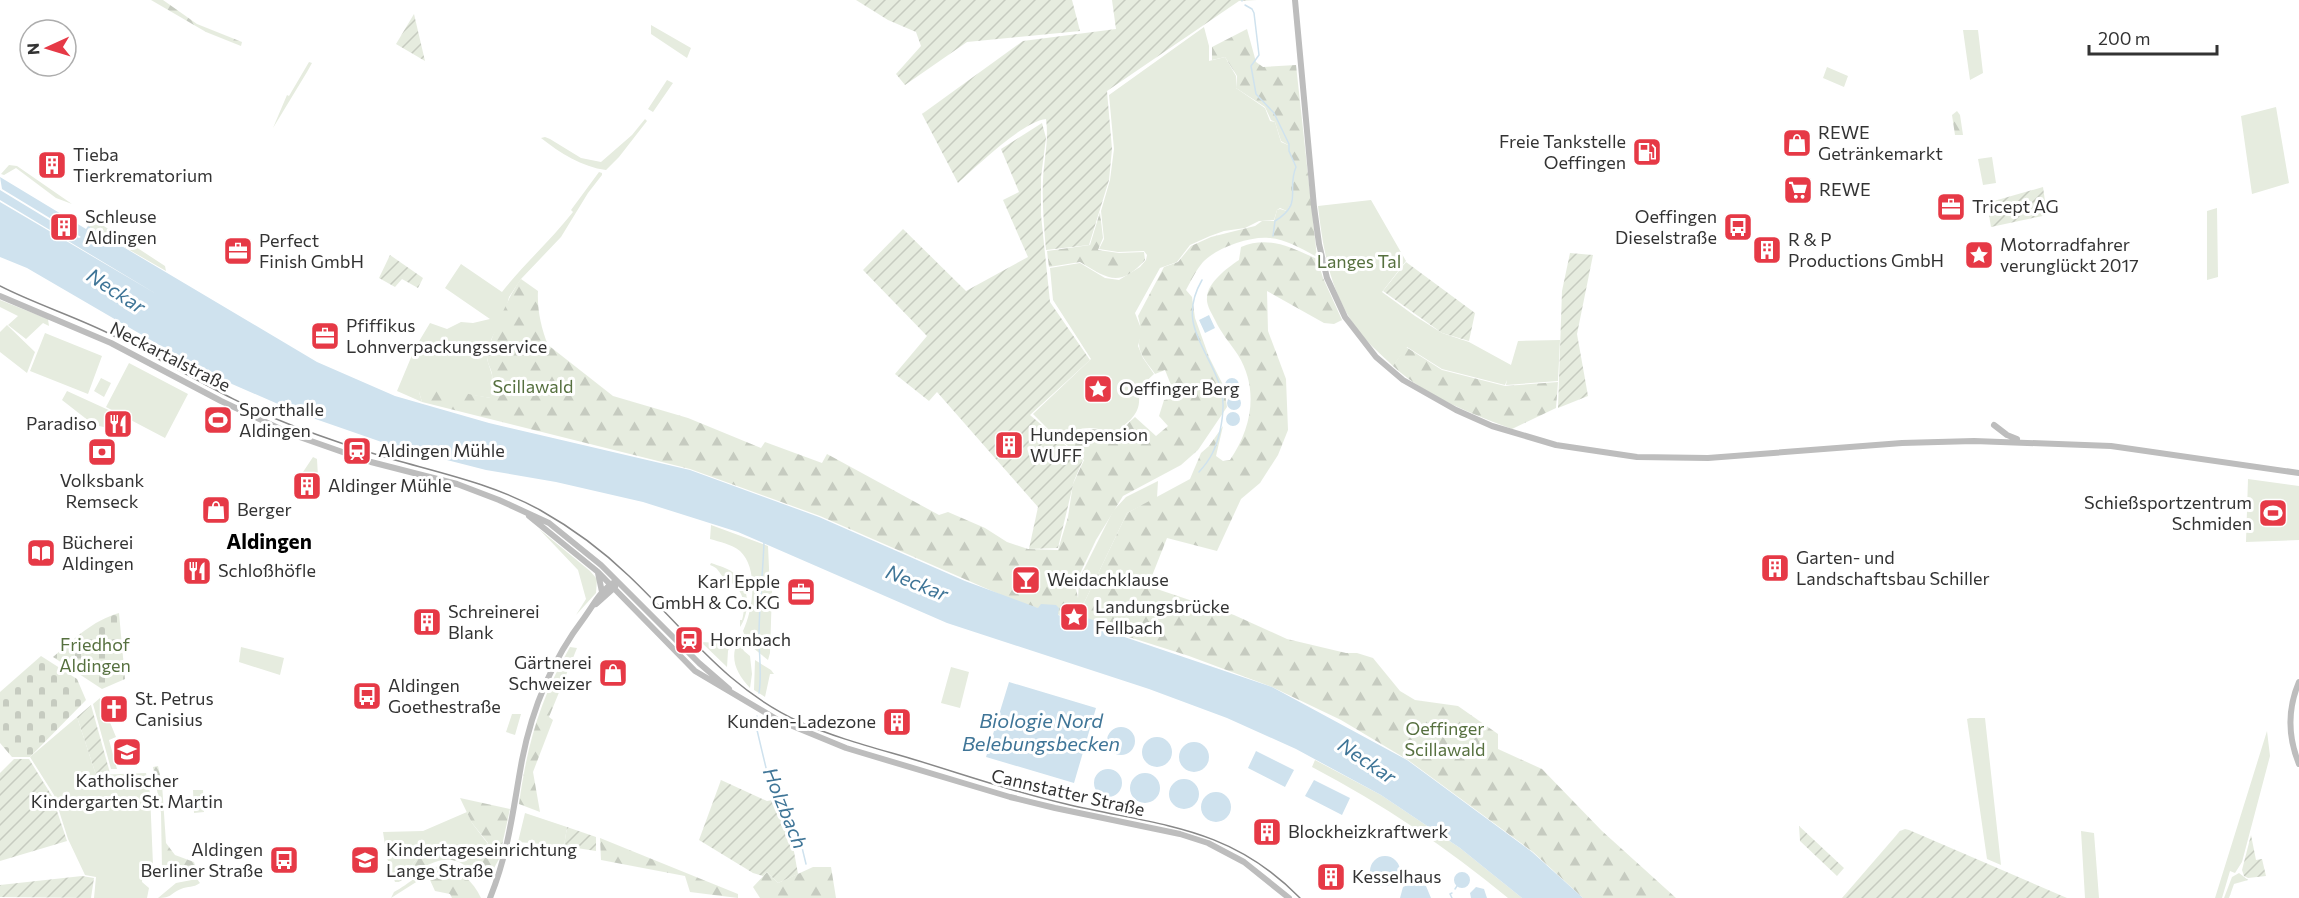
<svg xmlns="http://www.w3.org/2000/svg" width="2299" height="898" font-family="Commissioner,sans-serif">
<defs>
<pattern id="forest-firs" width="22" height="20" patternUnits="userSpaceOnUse" patternTransform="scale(1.5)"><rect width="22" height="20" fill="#e6ecdf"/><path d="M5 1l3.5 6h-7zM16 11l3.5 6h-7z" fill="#c6cbc0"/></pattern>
<pattern id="cemetery-stones" width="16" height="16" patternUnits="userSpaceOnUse" patternTransform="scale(1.5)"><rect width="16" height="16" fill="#e6ecdf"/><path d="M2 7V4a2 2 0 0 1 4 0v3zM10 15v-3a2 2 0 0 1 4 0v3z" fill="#c6cbc0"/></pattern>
<pattern id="garden-furrows" width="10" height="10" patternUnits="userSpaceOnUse" patternTransform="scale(1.5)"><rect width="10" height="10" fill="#e6ecdf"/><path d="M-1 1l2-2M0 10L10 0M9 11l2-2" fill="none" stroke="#c6cbc0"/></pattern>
</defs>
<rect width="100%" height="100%" fill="#fff"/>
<!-- green -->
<path fill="#e6ecdf" d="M651 25 691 48 687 58 651 34Z
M1204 27 1209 46V61L1225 57 1236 76V88L1265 108 1270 121 1275 122 1281 142 1288 145 1295 167 1291 181 1293 189 1291 203 1287 211 1280 208 1277 210 1274 220 1259 221 1245 228 1224 231 1210 236 1190 245 1177 262 1160 268 1135 313 1142 331 1138 346 1143 358 1154 374 1138 389C1143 414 1131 419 1114 434 1094 425 1079 426 1060 438L1055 436 1033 414 1091 359 1053 300 1050 268 1080 263 1105 278 1119 280 1140 267 1146 260 1147 255 1144 251 1118 252 1099 249 1104 239 1101 211 1110 180 1114 149 1109 95Z
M1963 30H1978L1983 73 1970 80Z
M309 62 312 63 307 72 273 128 287 95 289 96Z
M1827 67 1848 76 1844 87 1823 78Z
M667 80 673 83 653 112 648 109Z
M2276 107 2289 183 2252 194 2241 116Z
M645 119 647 121 619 157 606 170C582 167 560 153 541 138L545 137 550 139 581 158 601 162 632 135Z
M1992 157 1996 183 1983 185 1978 159Z
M9 165 17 166 72 204 56 198 16 168 4 175 1 174Z
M599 172 602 173V175L588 193 561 237 521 279 509 297 506 309 491 340 487 359 492 375 491 398 465 394 419 392 422 402 397 391 415 348 430 323 447 329 461 322 473 323 490 319 445 288 461 264 502 292C524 264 551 240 573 212L571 210Z
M1371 200 1406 261 1382 292 1415 316 1442 333 1469 342 1511 365 1518 341 1560 340 1558 381 1506 385 1507 380 1505 385 1442 369 1407 347 1393 366C1381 354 1367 343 1357 329 1330 292 1323 250 1318 206Z
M2217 208 2218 277 2207 280V211Z
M90 217 165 266 166 271 88 226Z
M0 300 48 319 49 326 43 323 26 339 8 325 18 316 0 307Z
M7 325 35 352 27 373 0 352V332Z
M45 333 102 356 88 394 30 371Z
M129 363 188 394 165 438 106 407Z
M101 378 111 383 104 397 94 391Z
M67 391 113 412 114 415 109 428 94 425 62 400Z
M313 457 317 459 318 477 299 478Z
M2248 479 2299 486V540L2246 542Z
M1158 481 1157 498 1127 513 1084 603 1078 599 1079 579 1113 511 1126 497Z
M711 525 768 546 770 590 772 591 770 653 768 660 747 643 743 631C753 610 759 569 740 551 731 544 720 542 710 539Z
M539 529 590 571 597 579 596 593 576 615 586 599 578 570Z
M711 563C719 566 729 568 736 575 750 588 750 612 740 627V620H742C746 606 744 592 732 583 730 581 726 580 724 578 718 572 719 568 710 565Z
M733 639 728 651 727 667 701 642 719 643Z
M738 641 744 651 750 656 752 674 750 688C737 674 729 659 738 641Z
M241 647 284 658 280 675 239 662Z
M755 660 771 670 774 674H770L765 697 754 690Z
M951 667 969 672 960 708 941 703Z
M100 698 116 737 109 740 117 769H111L93 704Z
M512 714H521L515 735 506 732Z
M77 717 96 775 146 773 150 793 153 865H143L142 882 149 888 147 898H94L96 877 85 875 68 839 54 795 30 757Z
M1970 718H1985L2001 865 1987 859 1967 719Z
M2267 731 2270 756 2242 862 2235 873 2230 871 2222 898H2215Z
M1315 760 1381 795 1460 848 1522 898H1508C1446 847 1383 804 1312 767Z
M193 790H203L204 812 194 813Z
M467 812 472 823 488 844 482 863C462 855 443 853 421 853L399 882H395L387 858 383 832 423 831Z
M525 813 567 827 564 846 518 842Z
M2081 831 2094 833 2099 898H2085Z
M197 879 200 883C193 888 188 886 181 889 171 893 172 898 158 898L176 883Z"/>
<!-- forest -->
<path fill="url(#forest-firs)" d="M151 0H163L197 24 242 42 241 46 206 32Z
M1247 29 1256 62 1263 67 1296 65 1317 257C1302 249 1285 239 1269 238 1250 236 1216 248 1203 262 1196 270 1191 281 1186 290L1192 297 1195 318 1209 357 1224 387 1227 407 1198 450 1181 465 1123 496 1096 540 1075 584 1078 598 1084 603 1127 513 1190 479 1201 453 1209 446 1223 426 1216 456 1223 461 1230 460C1252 428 1259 389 1238 355 1230 343 1221 333 1215 320 1212 314 1206 305 1207 298 1207 283 1227 268 1239 260L1241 247C1269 235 1292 248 1317 259L1323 278 1342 320 1334 324 1324 323 1267 291 1268 331 1286 379 1288 430 1278 455 1260 483 1241 499 1217 551 1167 538 1148 586 1234 615 1287 639 1346 653H1357L1373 658 1400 691 1415 700 1458 706 1498 734V749L1542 769 1602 831 1676 898H1583L1533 852 1408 760 1341 720 1272 687 1189 656 1015 601 820 516 690 469 422 402 419 392 424 386 491 398C491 391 493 382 492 374 491 368 487 363 487 356 489 340 511 291 521 279L538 291C537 309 541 328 548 345L613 396 688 418 761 448 765 442 822 463 827 454 939 515 948 512 985 528 1007 542 1028 549 1058 550 1068 517 1073 484 1084 460 1061 440C1080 427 1094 426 1115 435L1135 417 1156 436 1168 426 1159 416 1164 400 1177 398 1180 395 1171 385 1165 370 1155 374C1149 365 1139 355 1139 344 1140 330 1142 331 1138 316L1164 267 1178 262 1191 246 1211 237 1255 226 1262 221H1274L1277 210 1280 209 1287 211C1295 197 1290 191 1291 178 1292 172 1295 169 1294 163 1292 156 1288 152 1288 145L1281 141 1275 122 1271 120 1265 107 1236 88 1237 76 1225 57 1212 60V47Z
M1957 111 1960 115 1963 135H1955L1952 115Z
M1100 212 1103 238 1098 250 1119 253 1144 252 1145 260C1120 288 1108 279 1080 262L1049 267 1047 251 1090 245Z
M1406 347 1442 370 1505 386 1558 382 1556 408 1512 429C1470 413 1427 397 1393 366Z
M570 647 577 648 549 717 553 720 533 772 540 812 519 804C527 745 540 699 570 647Z
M158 766 162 784 166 843 175 855 194 862 196 868 166 871 162 868 161 813 153 767Z
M460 798 510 809 499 859 488 879C477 877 473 872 464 865 443 850 418 871 399 882L421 853C443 853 462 856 482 862L488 843 472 823Z
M600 838 738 894V898L690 892 685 876 601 860Z
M441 866C460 869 473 881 481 898H452L450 894 435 891 430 880 421 879 391 898 394 892C408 885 426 867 441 866Z
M813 867H831L836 898H760L753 887 767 872 778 883Z
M2239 873 2248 880 2234 884 2229 898H2224L2232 877Z"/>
<!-- cemetery -->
<path fill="url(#cemetery-stones)" d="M119 613 125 679 102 689 53 657C74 639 92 621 119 613Z
M41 656 77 679 86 700 30 757H12L0 743V692Z"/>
<!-- garden -->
<path fill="url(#garden-furrows)" d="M856 0H1072L1080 31 967 42 905 85 896 74 921 46 916 32 888 20Z
M1112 0H1257L1239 1 1107 91 1112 149 1109 180 1089 245 1046 250C1044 227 1042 203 1043 180 1044 159 1049 140 1046 119 1022 122 978 165 958 183L922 114 1023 41 1116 29Z
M414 14 425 61 396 44Z
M1042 123 1046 138 1041 177V215L1050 302 1090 360 1030 415 1083 460 1074 481 1058 548 1029 549 1038 507 937 392 929 401 895 374 927 336 863 270 903 229 966 291 1028 257 1003 200 1019 192 1001 149Z
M2043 187 2047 215 1991 227 1987 203Z
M1570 253 1593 255 1577 334 1588 396 1558 408 1562 291Z
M390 255 423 278 418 288 402 279 395 287 379 278Z
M1406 262 1475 313 1469 341 1442 333 1383 291Z
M91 705 110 773 96 775 77 717Z
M14 759H29L52 796 67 841 0 861V773Z
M721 780 767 801 773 800 791 835 798 874 778 883 767 872 763 876 753 873 699 840Z
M1799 826 1844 868 1837 876 1800 841Z
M567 827 596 837V851L564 846Z
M1905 829 1909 830 2067 898H1842L1900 831Z
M2251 835 2256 860 2262 859 2266 876 2248 878 2244 876 2242 870Z
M82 876 94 878 91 898 0 897V885Z"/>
<!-- water -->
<path fill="#cfe2ee" d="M0 177 86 229 88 226 317 362 395 396 489 423 690 470 819 517 965 581 1038 608 1041 604 1056 605 1059 608 1058 615 1076 620 1081 616 1096 621 1095 627 1272 687 1407 760 1532 852 1583 898H1522L1460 848 1381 795 1296 749 1227 718 1149 689 947 623 738 532 643 502 556 482 486 470 396 447 301 414 209 374 27 268 0 257V202L158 295 0 200V190L79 238 81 237 2 189Z
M1209 315 1215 328 1205 333 1199 320Z
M1225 385a7 7 0 1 1 14 0a7 7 0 1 1-14 0Z
M1227 403a7 7 0 1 1 14 0a7 7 0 1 1-14 0Z
M1226 419a7 7 0 1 1 14 0a7 7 0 1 1-14 0Z
M1009 682 1096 708 1074 783 986 757Z
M1107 741a14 14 0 1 1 28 0a14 14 0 1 1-28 0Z
M1142 752a15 15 0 1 1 30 0a15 15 0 1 1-30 0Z
M1179 757a15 15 0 1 1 30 0a15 15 0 1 1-30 0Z
M1256 751 1294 770 1285 787 1248 768Z
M1094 783a14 14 0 1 1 28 0a14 14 0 1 1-28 0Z
M1130 788a15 15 0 1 1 30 0a15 15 0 1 1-30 0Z
M1169 794a15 15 0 1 1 30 0a15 15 0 1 1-30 0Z
M1314 780 1350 798 1342 815 1305 796Z
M1201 807a15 15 0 1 1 30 0a15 15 0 1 1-30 0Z
M1370 871a15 15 0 1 1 30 0a15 15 0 1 1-30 0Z
M1454 880a8 8 0 1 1 16 0a8 8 0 1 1-16 0Z
M1415 882 1426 886 1431 898H1400L1403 887Z
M1476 887 1484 889 1487 898H1471L1470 893Z"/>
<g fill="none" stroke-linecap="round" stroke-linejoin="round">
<!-- stream -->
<path stroke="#cfe2ee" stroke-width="1.5" d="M1242 0V1
M1245 5 1252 9 1254 13 1259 55 1251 66 1256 94 1274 113 1289 144V151L1296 167C1286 191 1304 203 1275 221L1273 236
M1199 472C1211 459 1216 448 1220 431 1223 417 1225 403 1221 389 1209 348 1176 325 1202 280
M759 693C762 674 759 656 759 636 759 605 763 573 764 542
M757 716V730L767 772 798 831 806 864
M1455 889 1457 886
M1452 893 1450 894 1452 898"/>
<!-- secondary -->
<path stroke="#bdbdbd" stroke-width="6" d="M1295 0 1314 207 1319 244 1327 278 1345 317 1376 357 1403 380 1456 410 1492 426 1556 445 1637 457 1708 458 1902 443 1974 441 2111 446 2299 473
M0 296 111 343 221 401 291 434 371 462 457 484 499 500 549 523 601 565 699 663 729 689
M1994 425 2007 435 2017 439
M529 516 598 572 695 671 778 720 846 748 1010 797 1055 808 1180 834 1208 843 1244 862 1289 898
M598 573 602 592
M596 604 615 587
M2299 682C2287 710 2288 737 2299 764
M490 898C509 851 513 809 522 760 532 709 552 660 584 618 593 606 600 591 613 583"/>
<!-- tram -->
<path stroke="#888" stroke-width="1.5" d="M0 286C37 305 77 317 114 336 173 365 229 401 291 425 325 438 360 450 395 460 445 474 495 485 540 510 572 528 602 550 629 576 685 629 727 689 800 722 838 739 879 749 919 761 968 776 1017 793 1066 804 1158 826 1229 825 1300 898"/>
</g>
<!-- icons -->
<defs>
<g id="shop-square" transform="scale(1.5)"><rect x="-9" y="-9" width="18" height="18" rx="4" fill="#e63946" stroke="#fff"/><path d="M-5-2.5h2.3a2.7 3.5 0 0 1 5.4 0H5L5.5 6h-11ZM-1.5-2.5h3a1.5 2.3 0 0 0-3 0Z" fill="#fff"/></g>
<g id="fuel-square" transform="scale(1.5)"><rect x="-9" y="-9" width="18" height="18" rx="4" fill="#e63946" stroke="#fff"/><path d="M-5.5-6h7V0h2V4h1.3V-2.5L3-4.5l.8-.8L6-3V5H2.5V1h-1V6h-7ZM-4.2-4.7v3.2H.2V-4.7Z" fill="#fff"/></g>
<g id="building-square" transform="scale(1.5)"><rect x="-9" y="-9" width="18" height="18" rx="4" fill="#e63946" stroke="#fff"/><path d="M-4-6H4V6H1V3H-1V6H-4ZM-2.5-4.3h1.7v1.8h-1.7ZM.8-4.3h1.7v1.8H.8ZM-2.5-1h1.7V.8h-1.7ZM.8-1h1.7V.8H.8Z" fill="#fff"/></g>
<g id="supermarket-square" transform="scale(1.5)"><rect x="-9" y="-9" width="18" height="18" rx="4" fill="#e63946" stroke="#fff"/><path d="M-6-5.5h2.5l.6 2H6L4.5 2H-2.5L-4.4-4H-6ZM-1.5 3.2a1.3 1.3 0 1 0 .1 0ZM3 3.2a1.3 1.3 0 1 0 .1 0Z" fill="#fff"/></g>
<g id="office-square" transform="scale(1.5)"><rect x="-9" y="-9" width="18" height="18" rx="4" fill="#e63946" stroke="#fff"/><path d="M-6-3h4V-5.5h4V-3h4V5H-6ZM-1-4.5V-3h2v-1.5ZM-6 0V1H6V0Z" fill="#fff"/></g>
<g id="bus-square" transform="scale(1.5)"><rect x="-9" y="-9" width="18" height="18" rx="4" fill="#e63946" stroke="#fff"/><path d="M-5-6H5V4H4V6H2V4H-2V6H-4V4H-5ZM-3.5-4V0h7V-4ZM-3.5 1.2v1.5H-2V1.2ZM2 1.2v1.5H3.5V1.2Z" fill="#fff"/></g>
<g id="sight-square" transform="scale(1.5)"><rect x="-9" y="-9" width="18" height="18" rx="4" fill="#e63946" stroke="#fff"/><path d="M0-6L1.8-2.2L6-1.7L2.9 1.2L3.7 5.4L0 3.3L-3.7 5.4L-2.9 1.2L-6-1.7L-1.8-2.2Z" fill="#fff"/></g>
<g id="stadium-square" transform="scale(1.5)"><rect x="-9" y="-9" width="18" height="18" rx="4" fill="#e63946" stroke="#fff"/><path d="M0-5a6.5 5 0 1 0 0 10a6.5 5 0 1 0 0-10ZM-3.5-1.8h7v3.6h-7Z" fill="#fff"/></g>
<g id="restaurant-square" transform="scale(1.5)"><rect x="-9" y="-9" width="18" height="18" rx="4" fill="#e63946" stroke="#fff"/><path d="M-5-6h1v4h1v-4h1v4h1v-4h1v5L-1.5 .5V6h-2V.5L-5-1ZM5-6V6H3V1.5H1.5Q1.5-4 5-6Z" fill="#fff"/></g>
<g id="station-square" transform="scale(1.5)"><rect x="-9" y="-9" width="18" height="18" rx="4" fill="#e63946" stroke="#fff"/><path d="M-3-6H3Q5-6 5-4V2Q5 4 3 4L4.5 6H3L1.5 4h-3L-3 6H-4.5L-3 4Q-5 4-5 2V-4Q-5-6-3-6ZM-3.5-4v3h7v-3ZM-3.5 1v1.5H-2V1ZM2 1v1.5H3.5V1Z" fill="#fff"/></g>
<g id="bank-square" transform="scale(1.5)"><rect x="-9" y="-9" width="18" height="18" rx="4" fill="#e63946" stroke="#fff"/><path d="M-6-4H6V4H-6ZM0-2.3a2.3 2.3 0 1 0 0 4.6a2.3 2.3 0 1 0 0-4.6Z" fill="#fff"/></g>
<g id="library-square" transform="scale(1.5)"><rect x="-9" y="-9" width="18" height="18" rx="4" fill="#e63946" stroke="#fff"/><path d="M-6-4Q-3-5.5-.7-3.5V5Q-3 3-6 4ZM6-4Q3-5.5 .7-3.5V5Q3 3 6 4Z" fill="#fff"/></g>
<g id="bar-square" transform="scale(1.5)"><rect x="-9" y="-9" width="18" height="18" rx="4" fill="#e63946" stroke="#fff"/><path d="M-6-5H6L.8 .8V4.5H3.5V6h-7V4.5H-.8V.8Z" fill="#fff"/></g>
<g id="church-square" transform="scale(1.5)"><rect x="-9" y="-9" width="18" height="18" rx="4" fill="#e63946" stroke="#fff"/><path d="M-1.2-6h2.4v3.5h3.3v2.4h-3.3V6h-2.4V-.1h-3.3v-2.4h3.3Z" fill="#fff"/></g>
<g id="school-square" transform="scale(1.5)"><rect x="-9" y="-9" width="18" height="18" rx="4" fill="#e63946" stroke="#fff"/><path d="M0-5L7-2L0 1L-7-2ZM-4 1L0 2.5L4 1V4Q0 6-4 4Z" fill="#fff"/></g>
</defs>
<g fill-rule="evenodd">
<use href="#shop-square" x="1797" y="143"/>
<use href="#fuel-square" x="1647" y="152"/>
<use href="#building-square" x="52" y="165"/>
<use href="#supermarket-square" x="1798" y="190"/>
<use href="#office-square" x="1951" y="207"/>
<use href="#building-square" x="64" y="227"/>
<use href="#bus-square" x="1738" y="227"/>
<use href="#building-square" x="1767" y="250"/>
<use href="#office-square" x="238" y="251"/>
<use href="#sight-square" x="1979" y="255"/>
<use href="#office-square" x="325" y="336"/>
<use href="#sight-square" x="1098" y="389"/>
<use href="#stadium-square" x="218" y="420"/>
<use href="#restaurant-square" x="118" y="424"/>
<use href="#building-square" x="1009" y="445"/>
<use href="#station-square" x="357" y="451"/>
<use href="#bank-square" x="102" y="452"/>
<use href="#building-square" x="307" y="486"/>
<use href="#shop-square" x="216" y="510"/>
<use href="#stadium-square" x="2273" y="513"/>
<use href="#library-square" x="41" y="553"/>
<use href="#building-square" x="1775" y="568"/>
<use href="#restaurant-square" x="197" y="571"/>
<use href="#bar-square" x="1026" y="580"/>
<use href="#office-square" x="801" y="592"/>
<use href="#sight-square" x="1074" y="617"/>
<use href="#building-square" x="427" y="622"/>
<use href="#station-square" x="689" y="640"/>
<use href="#shop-square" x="613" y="673"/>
<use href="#bus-square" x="367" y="696"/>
<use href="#church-square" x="114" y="709"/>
<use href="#building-square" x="897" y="722"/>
<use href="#school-square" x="127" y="752"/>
<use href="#building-square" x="1267" y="832"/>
<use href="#bus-square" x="284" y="860"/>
<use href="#school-square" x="365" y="860"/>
<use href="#building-square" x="1331" y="877"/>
</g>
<g text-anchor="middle" stroke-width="6" stroke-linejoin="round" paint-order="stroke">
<!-- poi labels -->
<g font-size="18" fill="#333" stroke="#fff" text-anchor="start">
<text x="1818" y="139">REWE<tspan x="1818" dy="21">Getränkemarkt</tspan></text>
<text x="1626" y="148" text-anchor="end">Freie Tankstelle<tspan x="1626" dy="21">Oeffingen</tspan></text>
<text x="73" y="161">Tieba<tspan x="73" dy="21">Tierkrematorium</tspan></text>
<text x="1819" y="196">REWE</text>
<text x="1972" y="213">Tricept AG</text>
<text x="85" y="223">Schleuse<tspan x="85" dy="21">Aldingen</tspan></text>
<text x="1717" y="223" text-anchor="end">Oeffingen<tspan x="1717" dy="21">Dieselstraße</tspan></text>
<text x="1788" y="246">R &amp; P<tspan x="1788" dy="21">Productions GmbH</tspan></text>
<text x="259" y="247">Perfect<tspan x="259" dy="21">Finish GmbH</tspan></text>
<text x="2000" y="251">Motorradfahrer<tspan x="2000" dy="21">verunglückt 2017</tspan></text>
<text x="346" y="332">Pfiffikus<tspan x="346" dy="21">Lohnverpackungsservice</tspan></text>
<text x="1119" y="395">Oeffinger Berg</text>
<text x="239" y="416">Sporthalle<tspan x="239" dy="21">Aldingen</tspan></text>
<text x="97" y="430" text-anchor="end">Paradiso</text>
<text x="1030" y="441">Hundepension<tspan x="1030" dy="21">WUFF</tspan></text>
<text x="378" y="457">Aldingen Mühle</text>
<text x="102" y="487" text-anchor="middle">Volksbank<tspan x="102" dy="21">Remseck</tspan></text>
<text x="328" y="492">Aldinger Mühle</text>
<text x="2252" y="509" text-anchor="end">Schießsportzentrum<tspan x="2252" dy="21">Schmiden</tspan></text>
<text x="237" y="516">Berger</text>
<text x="62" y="549">Bücherei<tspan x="62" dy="21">Aldingen</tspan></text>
<text x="1796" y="564">Garten- und<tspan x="1796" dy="21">Landschaftsbau Schiller</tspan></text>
<text x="218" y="577">Schloßhöfle</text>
<text x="1047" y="586">Weidachklause</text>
<text x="780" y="588" text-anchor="end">Karl Epple<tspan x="780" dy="21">GmbH &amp; Co. KG</tspan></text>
<text x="1095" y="613">Landungsbrücke<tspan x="1095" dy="21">Fellbach</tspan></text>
<text x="448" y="618">Schreinerei<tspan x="448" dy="21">Blank</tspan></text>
<text x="710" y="646">Hornbach</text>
<text x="592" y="669" text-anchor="end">Gärtnerei<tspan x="592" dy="21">Schweizer</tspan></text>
<text x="388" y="692">Aldingen<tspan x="388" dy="21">Goethestraße</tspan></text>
<text x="135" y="705">St. Petrus<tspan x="135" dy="21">Canisius</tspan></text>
<text x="876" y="728" text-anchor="end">Kunden-Ladezone</text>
<text x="127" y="787" text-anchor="middle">Katholischer<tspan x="127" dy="21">Kindergarten St. Martin</tspan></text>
<text x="1288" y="838">Blockheizkraftwerk</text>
<text x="263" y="856" text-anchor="end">Aldingen<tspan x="263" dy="21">Berliner Straße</tspan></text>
<text x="386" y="856">Kindertageseinrichtung<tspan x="386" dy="21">Lange Straße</tspan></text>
<text x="1352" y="883">Kesselhaus</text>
</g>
<!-- park labels -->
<g font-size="18" fill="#56703f" stroke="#fff">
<text x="1359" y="268">Langes Tal</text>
<text x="533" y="393">Scillawald</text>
<text x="95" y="651">Friedhof<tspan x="95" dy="21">Aldingen</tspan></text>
<text x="1445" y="735">Oeffinger<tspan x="1445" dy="21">Scillawald</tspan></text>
</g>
<!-- street labels -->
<g font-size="18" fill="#333" stroke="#fff">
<text transform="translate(170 357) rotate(27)" y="6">Neckartalstraße</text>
<text transform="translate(1068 793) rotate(13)" y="6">Cannstatter Straße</text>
</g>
<!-- water labels -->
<g font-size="20" font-style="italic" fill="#3f7597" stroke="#fff">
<text transform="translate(116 291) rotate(33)" y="7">Neckar</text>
<text transform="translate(917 583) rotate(22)" y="7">Neckar</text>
<text x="1041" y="728">Biologie Nord<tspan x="1041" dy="23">Belebungsbecken</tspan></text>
<text transform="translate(1367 761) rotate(34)" y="7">Neckar</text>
<text transform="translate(785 808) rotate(68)" y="7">Holzbach</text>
</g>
<!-- quarter labels -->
<g font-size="21" font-weight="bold" fill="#000" stroke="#fff">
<text x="269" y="549">Aldingen</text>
</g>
</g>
<!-- north arrow -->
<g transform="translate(48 48) rotate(266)"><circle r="28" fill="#ffffff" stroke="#adadad" stroke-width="1.5"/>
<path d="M0-4.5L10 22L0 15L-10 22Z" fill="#e63946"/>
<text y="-9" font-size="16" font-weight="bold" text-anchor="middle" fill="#333333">N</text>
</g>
<!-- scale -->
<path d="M2089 45v9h128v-9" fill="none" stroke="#333333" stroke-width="3"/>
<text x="2098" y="45" font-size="18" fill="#333333" stroke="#ffffff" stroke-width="4.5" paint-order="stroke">200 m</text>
</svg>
